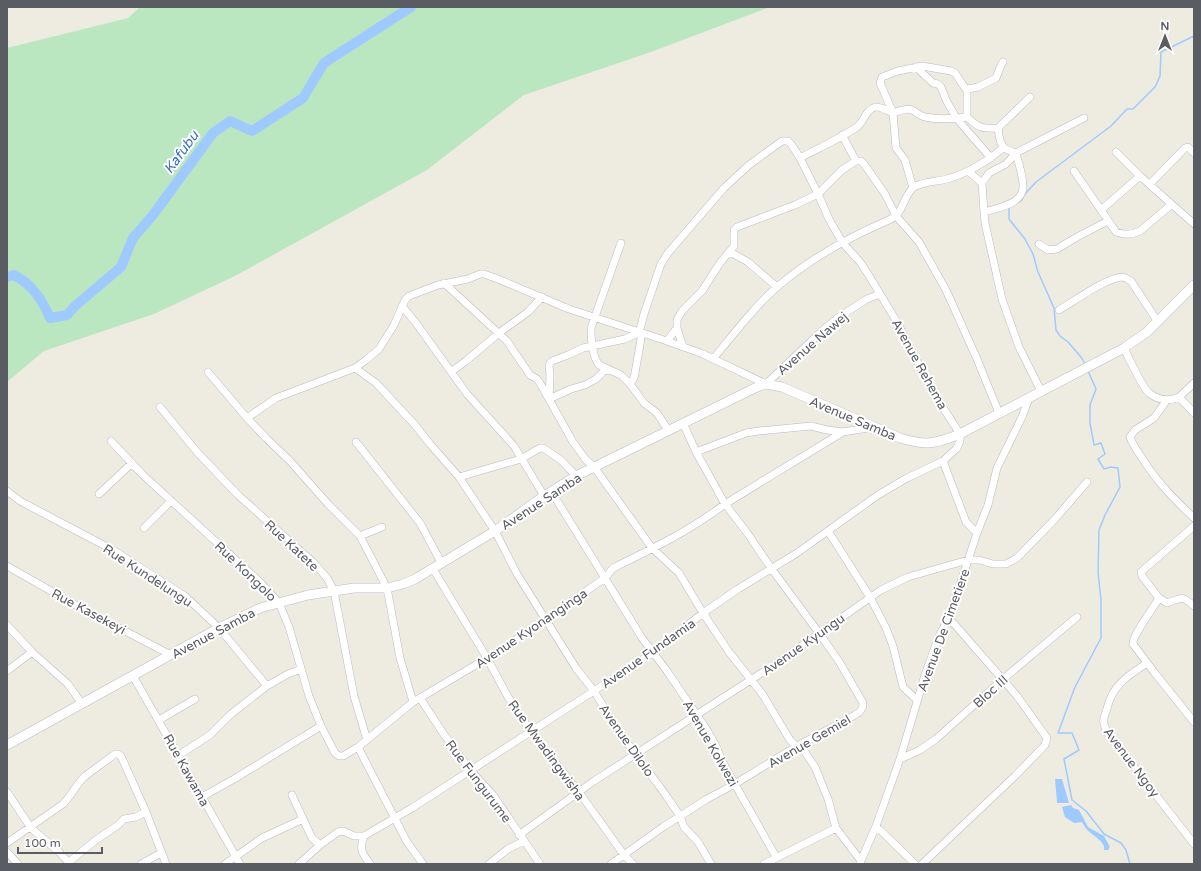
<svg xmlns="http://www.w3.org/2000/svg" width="1201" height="871" font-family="'Varela Round',sans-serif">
<rect width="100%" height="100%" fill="#eeece1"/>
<!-- green -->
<path fill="#bbe7c0" d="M140 7H770L651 52 524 95 427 170 235 276 154 314 44 351 7 382V48L128 18Z"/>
<!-- water -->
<path fill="#9fcaff" d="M1055 779H1062L1069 803H1057Z
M1071 805 1073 808 1079 810 1088 827 1104 836 1110 847 1108 850H1104V846C1098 835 1088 835 1082 822L1074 823 1065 817 1062 807Z"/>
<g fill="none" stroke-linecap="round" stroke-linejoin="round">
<!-- stream -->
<path stroke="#9fcaff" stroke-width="1.5" d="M1021 201 1025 194 1036 182 1111 126 1127 109H1133L1155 87 1160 76 1161 52 1194 36
M1009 207V219L1025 239 1033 254 1038 272 1054 308 1056 330 1060 336 1068 342 1081 357 1085 364
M1088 371 1096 389 1090 405V423L1094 445 1101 443 1105 454 1098 459 1104 469 1111 467 1118 468 1120 487 1105 515 1099 530 1098 572 1101 600V638L1075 687 1058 733H1072L1079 750 1064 759 1072 800 1086 811 1104 834 1121 843 1126 850 1130 864"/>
<!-- river -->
<path stroke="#9fcaff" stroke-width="10" d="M7 277 14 275C33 285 42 300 50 318L67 315 75 306 121 267 133 238 153 215 213 133 230 121 252 131 303 98 324 63 411 7"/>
<!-- street casing -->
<g stroke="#b9bac1" stroke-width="8">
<path id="street" d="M916 67 933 83 938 84 941 87 947 102 957 119 991 158
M967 91 955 73 951 71 922 66 898 71 882 77 880 83 893 113C900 111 907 107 914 111 918 114 921 116 925 117 939 120 953 119 967 117
M1030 97 998 128C1000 143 1000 149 1016 153 1018 162 1024 178 1023 188 1021 205 997 208 984 212L985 223 1002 299 1019 347 1041 391
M998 128C983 129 978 128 967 117V91L968 89 978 87 996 78 1001 65 1003 62
M1116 152 1140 176
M800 158C819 148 839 139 857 127 865 121 865 110 875 107 880 106 888 111 893 113L896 148 905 160 913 188
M856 161 842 170 818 194 795 205 737 227 734 230V246L720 263 702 291 682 311 677 320V328L667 341 703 354 766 384 823 330 839 317 867 299 880 294
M1074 171 1101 210 1140 176 1194 224
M969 172 982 183
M1150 184 1185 148 1188 147 1194 153
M1101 210 1116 232C1124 235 1132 235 1140 231L1171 205
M984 212 982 183 989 173 1006 164 1016 153 1084 118
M621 243 591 328C591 340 592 355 599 365L621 375 630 384 644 403 657 413 668 430
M1039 244 1048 250 1057 249 1077 237 1108 221
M730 252 748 262 777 287
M444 283 507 341 530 375 537 379 541 385 573 442 586 460 594 467 652 548 679 573 703 613 729 652 763 695 790 740 794 744 803 749 815 767 828 799 836 828 861 861
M402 306 416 323 467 394 514 446 544 496
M1059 310C1073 302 1107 277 1123 277 1126 278 1129 280 1131 281L1158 322
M677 328 683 347
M1124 348C1128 357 1143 388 1149 393 1158 400 1168 402 1179 397L1194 413
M713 359C733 335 753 308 777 287 811 258 849 237 889 220L896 216 885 194 864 164 861 161H856L842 135
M355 368 376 383 415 425 430 444 459 477 495 531 517 574 576 668 594 691 617 729 665 794 680 816 684 827 698 842 711 864
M610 370 604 371 596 379 585 385 571 389 549 399 550 375 549 366 550 363 552 361 568 355 583 348 625 339 640 332
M452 371 466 361 499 333 528 312 542 297
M208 372 247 418 276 398 355 368 366 360 379 349 394 325 405 300 409 296 438 285 468 279 480 274H484L498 279 569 309 667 341
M1179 397 1194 383
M1167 400 1154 418 1135 430 1130 437C1133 446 1139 453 1144 461 1158 483 1175 500 1194 518
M160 407 197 452 238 495 314 563 327 578 334 591 354 696 367 740
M999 413 977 359 946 290 919 242 896 216C903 209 906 192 914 187 924 181 936 182 947 179 969 173 986 162 1003 148
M247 418 267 439 290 461 328 504 360 536 382 527
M111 441 142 474 261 583 279 603 289 627 309 696 321 726 335 753 339 756H343L358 747 413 702 501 650 605 578 613 568C652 549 691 530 725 504L843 432
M356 442 420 523 442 564
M696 452 746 433 759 431 811 426 827 430 843 432 874 427
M943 461 966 522 977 533
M459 477 521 459 540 448H543L561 460 576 476
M7 491 20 501 113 550 185 596 219 628 267 686
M551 491 642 638 667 671 707 730 716 746 723 763 776 857
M99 494 132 463
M1194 526 1141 572 1142 576 1159 598 1167 603C1182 598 1181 595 1194 606
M144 528 171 501
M828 531 870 597 886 628 893 646 903 687 917 700
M360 536 387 588 400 658 413 702
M7 566 81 608 171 655
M433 569 487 658 508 697 531 732 579 792 624 855 633 864
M1159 598C1154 607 1132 636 1133 644L1154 672 1194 722
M7 625 32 652 68 684 82 704
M1147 663C1134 672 1118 681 1111 697 1109 701 1108 705 1107 709 1103 720 1102 721 1107 732L1194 844
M7 671 32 652
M133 676 240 864
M420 698 443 733 471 771 493 795 540 864
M159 720 195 699
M358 747 407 842 423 864
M179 755 210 735 231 714 267 686 288 674 301 669
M900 759 920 750 936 739 1002 680 1077 617
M7 792 31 828 59 852 70 864
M292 795 303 819
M202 797 234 779 321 726
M876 826 915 864
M519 835 594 781 777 663 881 590 908 577 968 560H979L993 564H1006L1017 558 1055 519 1087 482
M364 836C359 850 362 853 370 864
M7 843 63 804C71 796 76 785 84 777 94 769 105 762 115 754H118L121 756 146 812 166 864
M7 852 18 864
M69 862 96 840 118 825 124 819 136 817 146 812
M860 863 876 826 900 759 925 675 939 636 949 618 977 533 988 505 997 468 1022 417 1029 398
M141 864 161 853
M225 864 262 838 303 819 312 838 320 845
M299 864 320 845 338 832 343 831 354 836H364L412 808 594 691 654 652 703 613 738 589 797 553 878 495 907 478 943 461 957 448 960 441V434L933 392 897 322 868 274 860 262 842 242 829 219 818 194 800 158 791 144 788 141H782L749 165 724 188 668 253 661 264 644 314 640 329 641 339 635 373 634 378 630 384
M489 864 508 849 524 841
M611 864 663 827 707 799 735 784 797 746 855 715C861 712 863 709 863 703L840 663 819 633 771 568 748 534 725 504 696 452 683 423
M764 864 836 828
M922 864 1015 776 1045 745 1047 738 1017 696 949 618"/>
</g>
<!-- secondary casing -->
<g stroke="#babcc4" stroke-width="10">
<path id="secondary" d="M7 745 219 628 260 608 308 595 354 588H387L403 584 415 579 495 531 544 496 576 476 757 387 766 384 782 387 900 438C926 446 935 444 960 434L1124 348 1147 332 1194 285"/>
</g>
<!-- street -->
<use href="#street" stroke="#fff" stroke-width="7"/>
<!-- secondary -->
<use href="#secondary" stroke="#fff" stroke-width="9"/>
</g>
<g text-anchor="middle" stroke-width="4" stroke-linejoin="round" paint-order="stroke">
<!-- street labels -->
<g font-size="13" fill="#595c63" stroke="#fff">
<text transform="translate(812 343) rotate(-41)" y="5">Avenue Nawej</text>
<text transform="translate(920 364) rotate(61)" y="5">Avenue Rehema</text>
<text transform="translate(853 418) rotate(23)" y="5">Avenue Samba</text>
<text transform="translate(541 501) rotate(-33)" y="5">Avenue Samba</text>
<text transform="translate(292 545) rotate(43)" y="5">Rue Katete</text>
<text transform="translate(246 571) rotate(44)" y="5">Rue Kongolo</text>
<text transform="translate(148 575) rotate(33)" y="5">Rue Kundelungu</text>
<text transform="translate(89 611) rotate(28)" y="5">Rue Kasekeyi</text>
<text transform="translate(531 628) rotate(-34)" y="5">Avenue Kyonanginga</text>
<text transform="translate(943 630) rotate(-70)" y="5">Avenue De Cimetiere</text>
<text transform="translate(213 633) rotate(-28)" y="5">Avenue Samba</text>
<text transform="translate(803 644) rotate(-35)" y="5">Avenue Kyungu</text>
<text transform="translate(648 653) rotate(-35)" y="5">Avenue Fundamia</text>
<text transform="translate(990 691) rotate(-42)" y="5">Bloc III</text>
<text transform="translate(627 740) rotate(55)" y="5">Avenue Dilolo</text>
<text transform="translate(809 741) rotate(-30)" y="5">Avenue Gemiel</text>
<text transform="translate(711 743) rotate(60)" y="5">Avenue Kolwezi</text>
<text transform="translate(547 750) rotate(54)" y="5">Rue Mwadingwisha</text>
<text transform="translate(1132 762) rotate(53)" y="5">Avenue Ngoy</text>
<text transform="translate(187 770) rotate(61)" y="5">Rue Kawama</text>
<text transform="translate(479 781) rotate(53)" y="5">Rue Fungurume</text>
</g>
<!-- water labels -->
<g font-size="14" font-style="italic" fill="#3b70ca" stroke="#fff">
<text transform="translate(181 152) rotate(-54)" y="5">Kafubu</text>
</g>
</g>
<!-- border -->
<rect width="1201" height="871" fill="none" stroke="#595c63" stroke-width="16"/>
<!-- north arrow -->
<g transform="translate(1165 36)" stroke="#ffffff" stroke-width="3" paint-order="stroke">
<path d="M0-3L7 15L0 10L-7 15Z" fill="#595c63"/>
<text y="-6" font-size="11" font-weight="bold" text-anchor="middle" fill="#595c63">N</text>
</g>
<!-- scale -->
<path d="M18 847v6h84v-6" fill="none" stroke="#595c63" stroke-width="2"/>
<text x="24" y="847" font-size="12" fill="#595c63" stroke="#ffffff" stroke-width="3" paint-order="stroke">100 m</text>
</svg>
